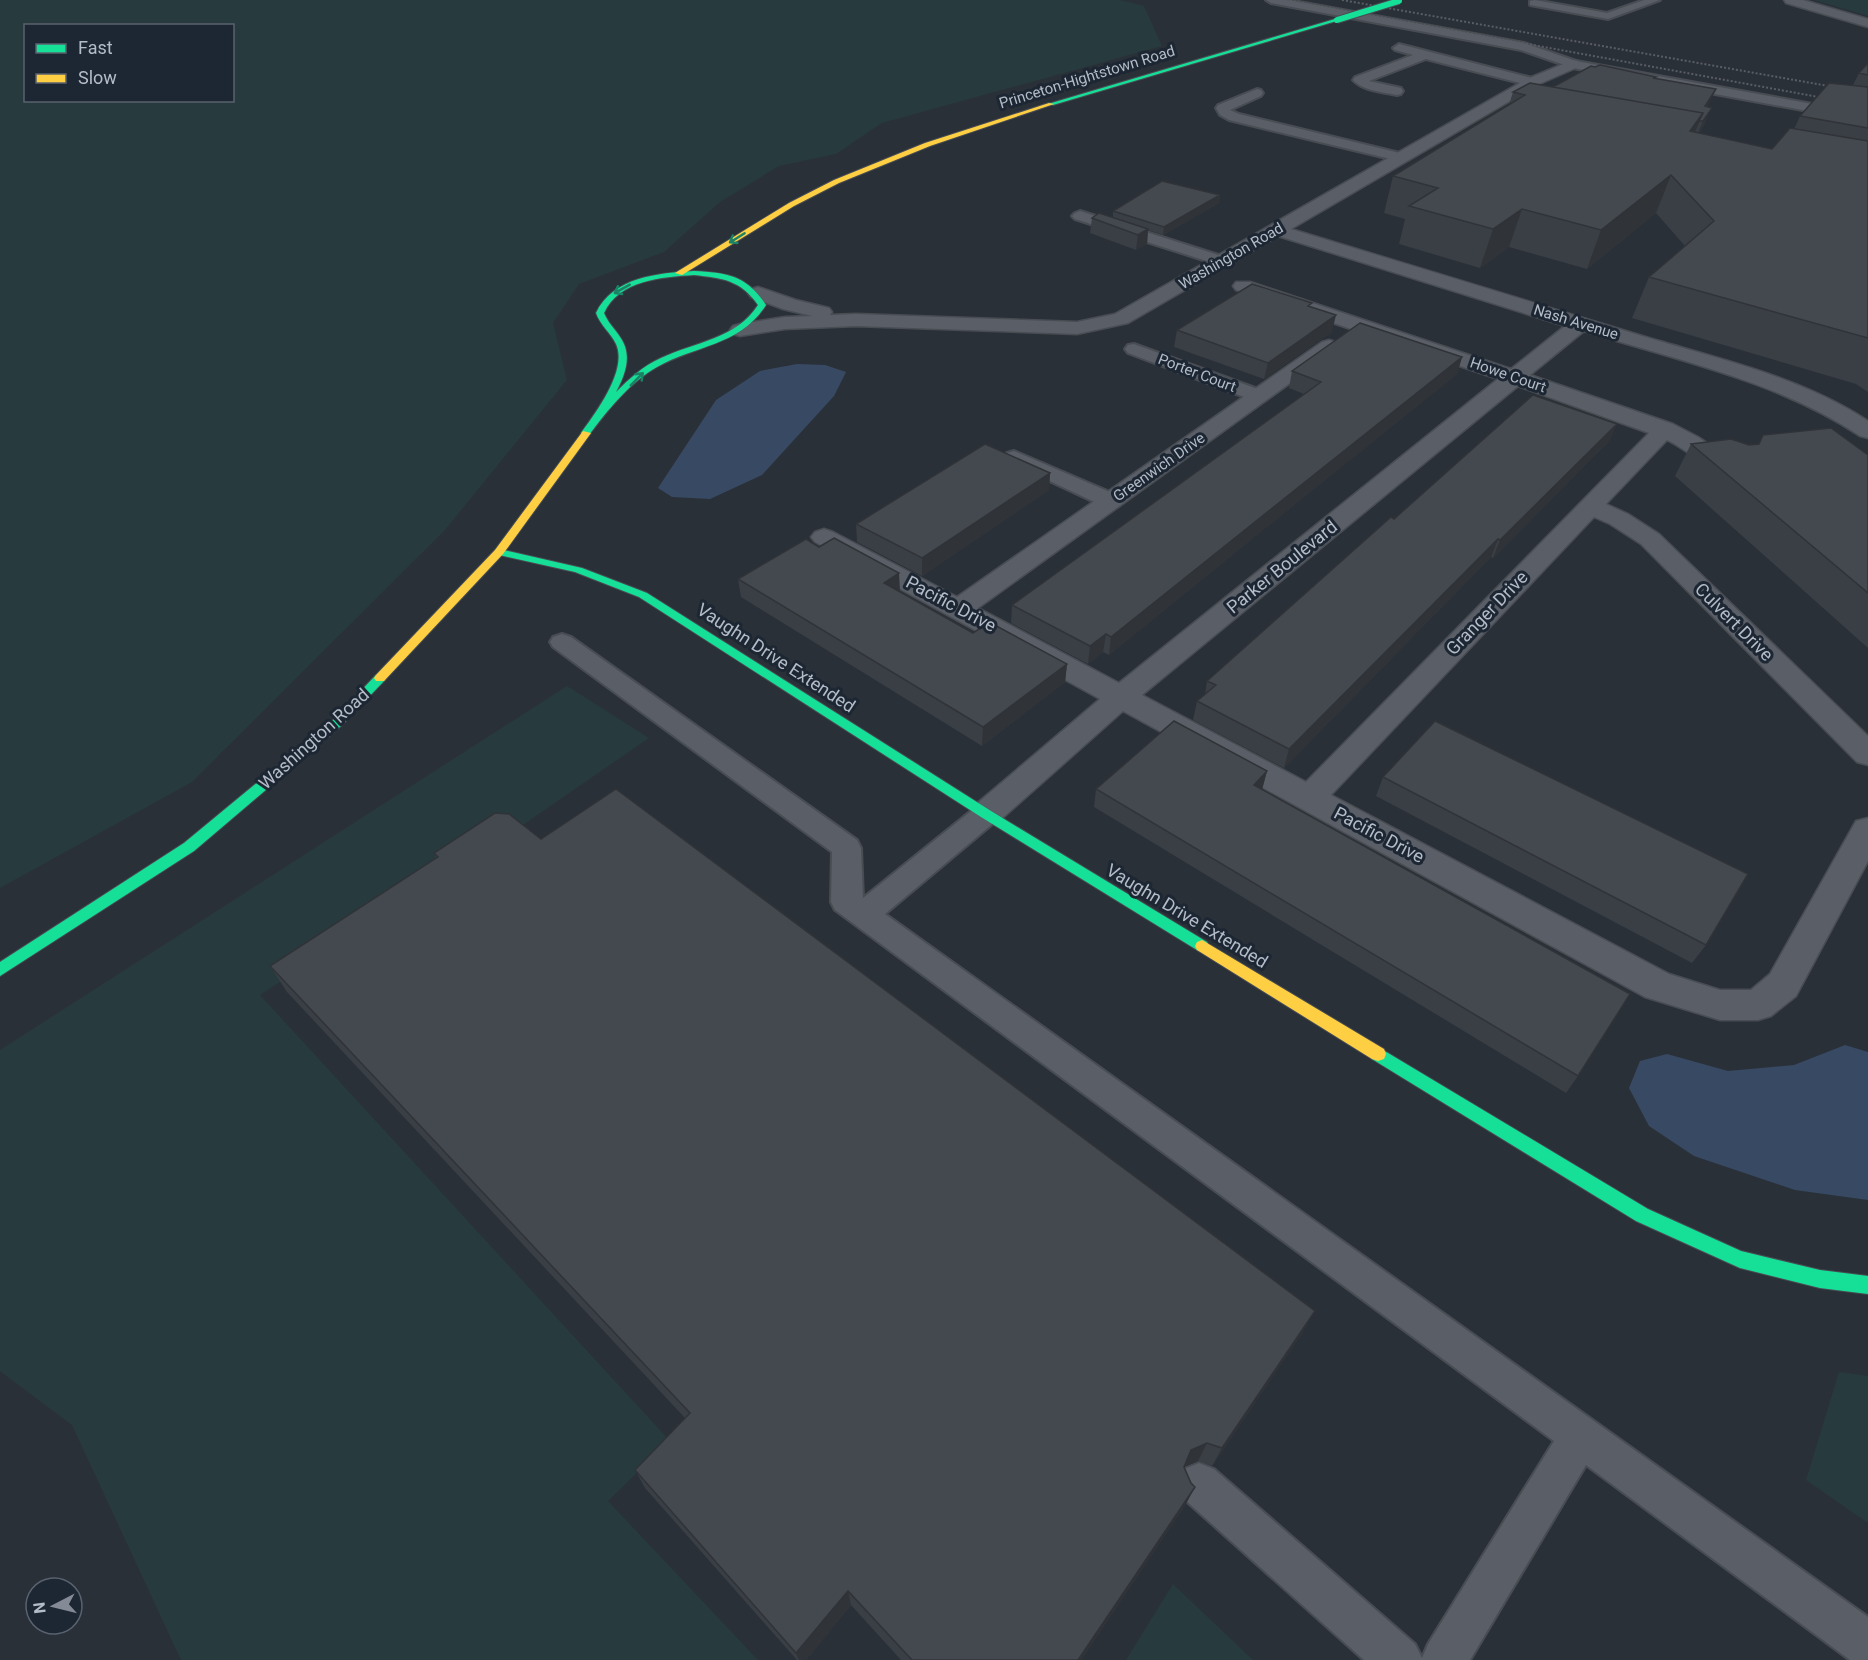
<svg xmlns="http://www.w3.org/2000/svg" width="1868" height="1660" font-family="Roboto,sans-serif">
<rect width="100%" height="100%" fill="#2a3038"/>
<!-- green -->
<path fill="#273a3e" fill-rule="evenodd" d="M0 0H1120L1144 6 1162 46 882 123 836 154 779 166 720 202 664 252 579 284 553 323 567 380 445 530 192 782 0 888ZM26 26H232V100H26Z
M1814 0H1868V16Z
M567 686 649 738 520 827 260 995 670 1441 608 1501 758 1660H181L72 1425 0 1371V1050Z
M1839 1372 1868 1376V1523L1806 1480Z
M1173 1584 1253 1660H1126Z"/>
<!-- water -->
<path fill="#384963" d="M797 364 825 365 846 372 834 396 762 475 710 499 672 497 658 488 716 400 760 371Z
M1845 1045 1868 1052V1200L1795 1190 1694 1156 1649 1126 1629 1088 1640 1061 1667 1054 1728 1071 1794 1065Z"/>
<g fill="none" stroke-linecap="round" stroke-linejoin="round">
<!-- lane casing -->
<g stroke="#484c53" stroke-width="4">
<path id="lane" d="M1266 0H1288L1524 43 1576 61 1868 114V122L1573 68 1521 50 1271 3Z
M1535 0 1607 13 1644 0H1660L1608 19 1530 5V1Z
M1399 44 1536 79 1538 82 1532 86 1426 59 1369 81 1401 88 1403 91 1401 94 1397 95C1383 92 1363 91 1353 80L1355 77 1413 55 1395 50 1393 48Z
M1257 89 1261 90 1263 93 1261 96 1230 110 1239 114 1408 155 1410 158 1403 162 1229 120 1220 115 1216 108 1218 105Z
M1080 211 1228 258 1230 261 1222 266 1216 264 1075 219 1072 216 1075 213Z
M1134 344 1266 392 1269 396 1266 400H1252L1128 353 1125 349 1128 345Z
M1014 451 1119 496 1122 501 1119 506 1111 507 1103 506 1007 461 1004 457 1007 453Z
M562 634 571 637 857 840 861 848 863 898 976 807 986 804 996 807 1000 814 996 821 885 914 1868 1617V1660H1850L1586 1465 1470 1660H1364L1184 1499 1178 1484 1184 1469 1199 1463 1214 1469 1415 1644 1422 1658 1428 1644 1554 1441 835 910 831 902 832 852 553 647 550 642 553 637Z"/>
</g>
<!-- street casing -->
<g stroke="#484c53" stroke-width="3">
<path id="street" d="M1784 0H1803L1868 19V27L1786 3Z
M1573 60 1578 61 1580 64 1578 67 1537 85 1291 229C1407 264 1523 299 1639 335 1715 358 1800 376 1868 421V438L1860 436C1778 381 1676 360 1584 331L1530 375 1673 424 1698 437 1737 463 1741 468 1737 473C1716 478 1687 449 1667 440L1606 504 1628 514 1659 534 1868 736V765L1857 762 1641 544 1610 524 1594 517 1331 795 1669 974 1720 990H1751L1770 974 1856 821 1868 818V861L1796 996 1771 1016 1758 1020H1720L1645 997 1123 711 998 822 986 826 974 822 970 814 974 806 1100 699 815 542 811 537 815 532 824 529 833 532 957 597 1322 342 1329 340 1336 342 1339 346 1336 350 978 608 1119 683 1498 379 1236 290 1233 286 1236 282H1250L1511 369 1565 326 1278 236 1128 323 1077 334 856 326 785 329 740 336 733 334 730 330 733 326 740 324 785 317 812 316 783 309 751 297 748 293 751 289 758 287 796 300 829 308 832 312 830 315 856 314 1077 322 1115 314 1527 79ZM1518 386 1649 433 1306 782 1142 695Z"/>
</g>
<!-- fast casing -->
<g stroke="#484c53" stroke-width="2">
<path id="fast" d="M1335 19 1340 20 1053 105 1048 104Z
M694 271C728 273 746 275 766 305 740 346 696 345 657 367 630 382 607 411 589 435H583L581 433C596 412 628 370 616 344 611 333 600 325 596 313 613 277 658 273 694 271ZM694 275C722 278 741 280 758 305 736 339 695 342 661 358 643 366 629 379 616 392 625 375 633 355 620 337 615 329 608 323 604 313 619 280 662 277 694 275Z
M499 549 582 568 647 593 991 811 1207 942 1209 946 1207 950 1202 952 1197 950 981 817 639 597 575 572 495 554 494 552Z
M380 674 386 678 384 681 341 726 194 851 0 976V962L184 843 333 720 376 675Z
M1378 1047 1648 1209 1741 1251 1820 1270 1868 1276V1294L1820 1288 1740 1268 1636 1221 1372 1059 1370 1054 1372 1049Z"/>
</g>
<!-- slow casing -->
<g stroke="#484c53" stroke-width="2">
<path id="slow" d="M1049 103 1054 104 930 146 839 183 794 206 682 275 675 273 789 203 834 180 925 143Z
M583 431 591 433 503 554 384 681H376L374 678 376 675 495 550Z
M1202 940 1384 1049 1386 1054 1384 1059 1378 1061 1372 1059 1197 950 1195 946 1197 942Z"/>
</g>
<!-- lane -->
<use href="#lane" fill="#5a5e66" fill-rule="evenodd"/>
<!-- street -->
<use href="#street" fill="#5a5e66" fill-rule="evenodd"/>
<!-- fast -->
<use href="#fast" fill="#16e098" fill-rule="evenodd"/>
<!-- slow -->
<use href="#slow" fill="#ffcf43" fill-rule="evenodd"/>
<!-- rail -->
<path stroke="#595d64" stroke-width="2" stroke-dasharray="2 2" stroke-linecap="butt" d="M1286 0 1868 106
M1342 0 1868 93"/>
<!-- fast-bridge casing -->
<g stroke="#484c55" stroke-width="8" stroke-linecap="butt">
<path id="fast-bridge" d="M1337 20 1399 1"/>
</g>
<!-- fast-bridge -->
<use href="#fast-bridge" stroke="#16e098" stroke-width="6"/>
</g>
<!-- wall -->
<path fill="#3a3f45" d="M1868 63V392L1856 384 1632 318 1649 277 1685 246 1656 213 1587 269 1509 247 1480 268 1399 244 1405 219 1384 213 1393 176 1509 105 1513 92 1656 77 1655 79 1716 89 1707 107 1706 121 1699 133 1772 149 1794 129 1800 116 1853 85 1859 73Z
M1220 195 1219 203 1163 235 1148 230 1147 244 1136 250 1090 233 1092 218H1113V211Z
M1311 307 1332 332 1264 379 1174 347 1177 330Z
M1462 357 1457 374 1315 488 1109 655 1103 652 1088 664 1011 623 1012 605 1304 394 1289 388 1292 371Z
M1617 424 1609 441 1493 558 1491 557 1284 768 1193 720 1197 701 1205 695 1207 681 1394 519Z
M1763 435 1868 455V648L1675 476 1691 444H1758Z
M1050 473 1049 490 922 576 857 542 856 524Z
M738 579 900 591 899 592 973 633 1067 664 1065 682 982 746 741 597Z
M1267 771 1262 789 1578 1076 1566 1093 1094 807 1096 789Z
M1383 777 1706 945 1692 963 1376 796Z
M541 839 1303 1332 1212 1466 1198 1461 1184 1467 1186 1504 1081 1660H901L851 1605 806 1660H797L645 1488 635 1470 685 1418 287 992 270 966 436 858 434 853Z"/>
<!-- shaded-wall -->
<path fill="#303338" d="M1716 89 1710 102 1701 118 1688 148 1690 131Z
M1712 108 1706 121 1697 135 1703 121Z
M1671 175 1656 213 1587 269 1601 230Z
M1220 195 1219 203 1163 235 1164 227Z
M1522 209 1509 247 1480 268 1493 229Z
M1148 229 1147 244 1136 250 1138 235Z
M1336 315 1332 332 1264 379 1268 363Z
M1462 357 1457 374 1315 488 1109 655 1111 637 1320 470Z
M1617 424 1609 441 1493 558 1500 540Z
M1050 473 1049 490 922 576V558Z
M1498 539 1491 557 1284 768 1289 749Z
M899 573 900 591 885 602 884 583Z
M1106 634 1103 652 1088 664 1090 646Z
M1067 664 1065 682 982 746 983 727Z
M1267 771 1262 790 1254 785Z
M1315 1311 1303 1332 1212 1466 1222 1448Z
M1207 1443 1198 1461 1182 1468 1191 1450Z
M1195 1487 1186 1504 1081 1660H1078Z
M848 1591 851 1605 806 1660H799L796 1653Z"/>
<!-- building -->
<path fill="#444950" stroke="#303338" stroke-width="1.5" d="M1868 63V75L1859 73Z
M1600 65 1656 77 1653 78 1716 89 1705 106 1712 108 1703 121H1699L1703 113 1553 87 1591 66 1595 67Z
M1530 83 1703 113 1690 131 1772 149 1790 128 1868 141V338L1649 277 1714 221 1671 175 1601 230 1522 209 1493 229 1409 206 1438 188 1393 176 1525 95 1513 92Z
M1829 83 1868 87V128L1800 116Z
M1162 181 1220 195 1164 227 1113 211Z
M1099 213 1148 229 1138 235 1092 218Z
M1252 284 1312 303 1308 306 1336 315 1268 363 1177 330Z
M1360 323 1462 357 1320 470 1111 637 1106 634 1090 646 1012 605 1321 382 1292 371Z
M1533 395 1617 424 1500 540 1498 539 1289 749 1197 701 1216 685 1207 681 1391 517 1394 519Z
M1831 428 1868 455V593L1691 444 1731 439 1749 445 1759 444 1763 435Z
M985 444 1050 473 922 558 856 524Z
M834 538 899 573 884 583 973 633 989 622 1067 664 983 727 738 579 806 539 819 547Z
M1174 721 1267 771 1254 785 1630 994 1578 1076 1096 789Z
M1435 721 1748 874 1706 945 1383 777Z
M616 789 1315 1311 1222 1448 1207 1443 1191 1450 1184 1467 1191 1483 1195 1487 1078 1660H912L848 1591 796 1653 635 1470 690 1413 270 966 438 857 434 853 495 813 509 814 541 839Z"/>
<!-- one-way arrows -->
<defs><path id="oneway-shaft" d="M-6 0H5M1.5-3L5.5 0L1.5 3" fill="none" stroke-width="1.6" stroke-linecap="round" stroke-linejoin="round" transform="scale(1.5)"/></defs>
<g stroke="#1a8366">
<use href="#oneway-shaft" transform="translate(737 238) rotate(148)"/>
<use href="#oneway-shaft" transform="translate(622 289) rotate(151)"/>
<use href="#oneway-shaft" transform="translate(637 379) rotate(-45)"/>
</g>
<g text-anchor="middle" stroke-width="6" stroke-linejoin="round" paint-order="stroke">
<!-- far-street labels -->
<g font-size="15" fill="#b4bcc9" stroke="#1d2633">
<text transform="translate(1087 77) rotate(-17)" y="5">Princeton-Hightstown Road</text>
<text transform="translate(1231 256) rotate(-30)" y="5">Washington Road</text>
<text transform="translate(1576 322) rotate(17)" y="5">Nash Avenue</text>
<text transform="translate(1197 373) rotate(21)" y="5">Porter Court</text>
<text transform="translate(1508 375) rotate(19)" y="5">Howe Court</text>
<text transform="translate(1159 467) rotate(-35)" y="5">Greenwich Drive</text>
</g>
<!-- street labels -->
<g font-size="18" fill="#b4bcc9" stroke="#1d2633">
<text transform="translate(1282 567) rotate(-39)" y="6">Parker Boulevard</text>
<text transform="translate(951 604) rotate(28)" y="6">Pacific Drive</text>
<text transform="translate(1487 613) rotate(-46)" y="6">Granger Drive</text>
<text transform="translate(1734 622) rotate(45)" y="6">Culvert Drive</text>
<text transform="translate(776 658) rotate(33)" y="6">Vaughn Drive Extended</text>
<text transform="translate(314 739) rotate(-42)" y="6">Washington Road</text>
<text transform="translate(1379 835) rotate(28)" y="6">Pacific Drive</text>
<text transform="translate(1187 916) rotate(31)" y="6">Vaughn Drive Extended</text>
</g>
</g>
<!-- legend -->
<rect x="24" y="24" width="210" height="78" fill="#1d2633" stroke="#59626f" stroke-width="1.5"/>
<rect x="36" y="44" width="30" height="9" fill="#16e098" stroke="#59626f" stroke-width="1.5"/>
<text x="78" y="54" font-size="18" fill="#b4bcc9">Fast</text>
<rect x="36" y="74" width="30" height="9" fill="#ffcf43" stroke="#59626f" stroke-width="1.5"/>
<text x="78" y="84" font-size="18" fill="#b4bcc9">Slow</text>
<!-- north arrow -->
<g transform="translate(54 1606) rotate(263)"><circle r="28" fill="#1d2633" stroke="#59626f" stroke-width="1.5"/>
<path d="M0-4.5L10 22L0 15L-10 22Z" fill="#848b96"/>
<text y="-9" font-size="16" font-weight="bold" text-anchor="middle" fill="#b4bcc9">N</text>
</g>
</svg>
